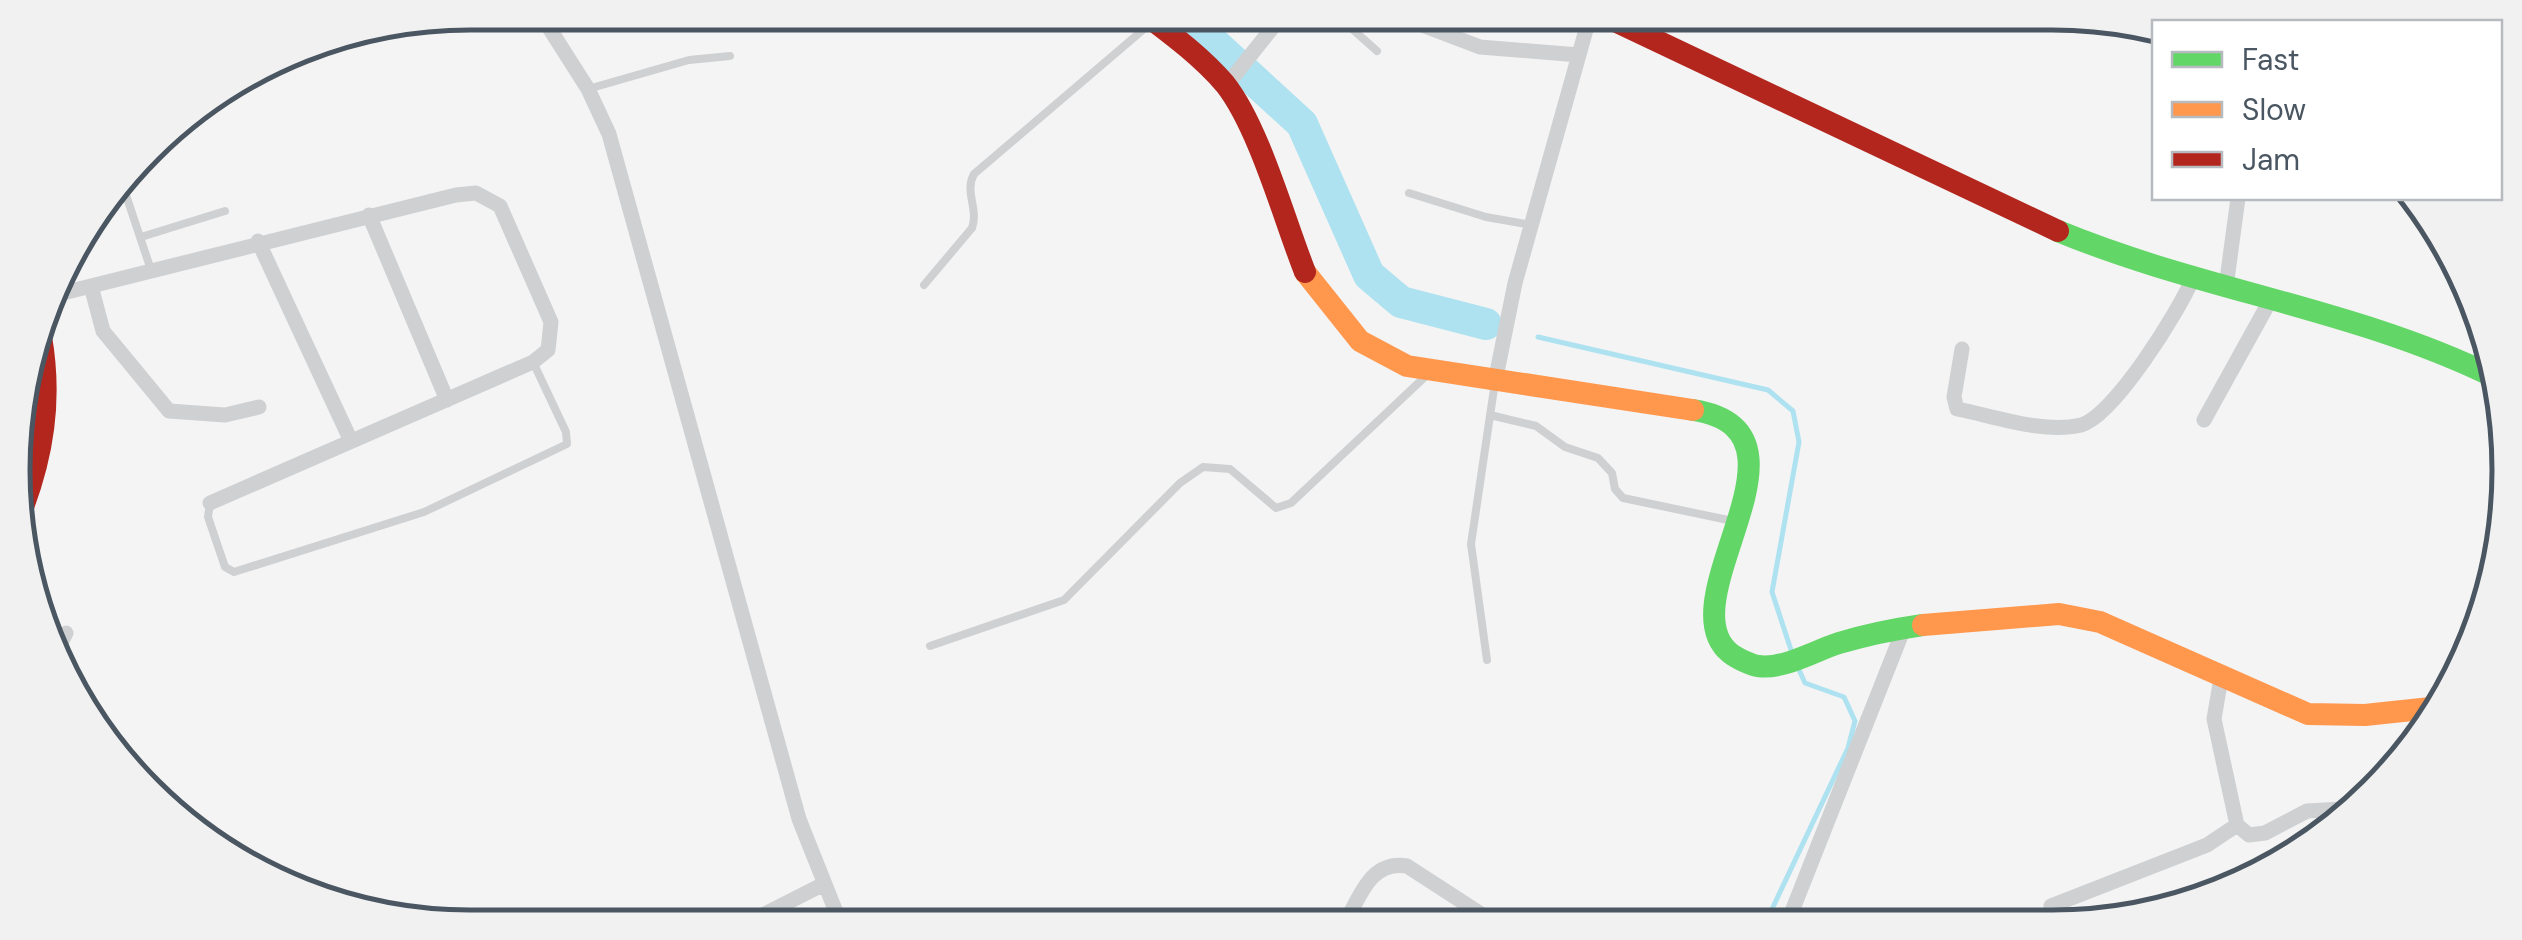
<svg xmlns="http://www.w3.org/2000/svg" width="2522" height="940" font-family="'DM Sans',sans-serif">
<rect width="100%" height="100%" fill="#f4f4f4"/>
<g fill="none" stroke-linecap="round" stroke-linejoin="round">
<!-- stream -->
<path stroke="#aee2f0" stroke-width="5" d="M1538 337 1768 390 1793 411 1799 442 1772 592 1792 653
M1765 924 1848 748 1855 721 1844 697 1805 683 1796 663"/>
<!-- river -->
<path stroke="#aee2f0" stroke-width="32" d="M1180 12 1302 124 1369 275 1401 302 1486 324"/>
<!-- lane -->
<path stroke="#ced0d2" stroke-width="8" d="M1333 12 1377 51
M588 89 689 60 730 56
M122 183 151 270
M1409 193 1486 217 1532 225
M141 237 225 211
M924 285 972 228C979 209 964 192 974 174L1151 23
M1490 415 1536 426 1565 447 1598 458 1612 473 1615 489 1623 498 1733 521
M210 503 208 517 225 567 234 572 424 512 567 444 566 432 533 362
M930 646 1064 600 1180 483 1203 467 1230 469 1276 508 1291 503 1429 373
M1487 660 1471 544 1495 382"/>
<!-- street -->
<path stroke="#ced0d2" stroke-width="15" d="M539 12 588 89 609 134 799 819 842 927
M1388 12 1480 47 1579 55
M1226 86 1285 12
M369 215 447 400
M258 241 351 441
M91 286 103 331 169 411 225 415 259 407
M2226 287 2238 198
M55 295 456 195 476 193 500 206 551 322 548 350 533 362 210 503
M1962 349 1954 397 1957 409C1994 416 2043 434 2081 425 2114 416 2179 311 2193 278
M1496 377 1515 283 1591 12
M2204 420 2271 299
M58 649 66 633
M2221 678 2214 719 2237 825 2249 835 2265 833 2307 811 2359 808
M183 824 357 913
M2051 906 2207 845 2237 825
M1787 924 1904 628
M1344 925C1360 897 1370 860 1407 866L1498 925
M739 927 824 884"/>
<!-- fast -->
<path stroke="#63d668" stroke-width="22" d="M2058 231C2200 290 2356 309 2494 377
M1693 410C1829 431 1665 600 1730 653 1736 658 1751 665 1758 666 1783 670 1816 650 1839 643 1866 635 1895 629 1923 625"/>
<!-- slow -->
<path stroke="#ff974d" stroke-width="22" d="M1305 272 1360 341 1407 366 1693 410
M1923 625 2059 614 2100 622 2308 714 2365 715 2440 707"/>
<!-- jam -->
<path stroke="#b3261e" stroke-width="22" d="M1142 12C1171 34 1201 56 1225 84 1259 127 1284 219 1305 272
M1596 12 2058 231
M20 515C43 456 52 400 41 337"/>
</g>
<!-- crop -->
<path d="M0 0H2522V940H0ZM470 30H2052A440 440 0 0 1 2492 470V470A440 440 0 0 1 2052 910H470A440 440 0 0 1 30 470V470A440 440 0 0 1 470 30Z" fill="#f1f1f2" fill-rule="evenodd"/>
<path fill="none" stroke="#4a5661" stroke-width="5" d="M470 30H2052A440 440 0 0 1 2492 470V470A440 440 0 0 1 2052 910H470A440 440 0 0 1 30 470V470A440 440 0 0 1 470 30Z"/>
<!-- legend -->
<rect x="2152" y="20" width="350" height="180" fill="#ffffff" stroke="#b7bbc0" stroke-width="2.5"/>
<rect x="2172" y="52" width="50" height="15" fill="#63d668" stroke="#b7bbc0" stroke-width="2.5"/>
<text x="2242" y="70" font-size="30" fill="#4a5661">Fast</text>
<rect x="2172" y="102" width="50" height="15" fill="#ff974d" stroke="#b7bbc0" stroke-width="2.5"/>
<text x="2242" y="120" font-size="30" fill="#4a5661">Slow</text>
<rect x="2172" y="152" width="50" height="15" fill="#b3261e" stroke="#b7bbc0" stroke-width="2.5"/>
<text x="2242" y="170" font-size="30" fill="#4a5661">Jam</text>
</svg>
